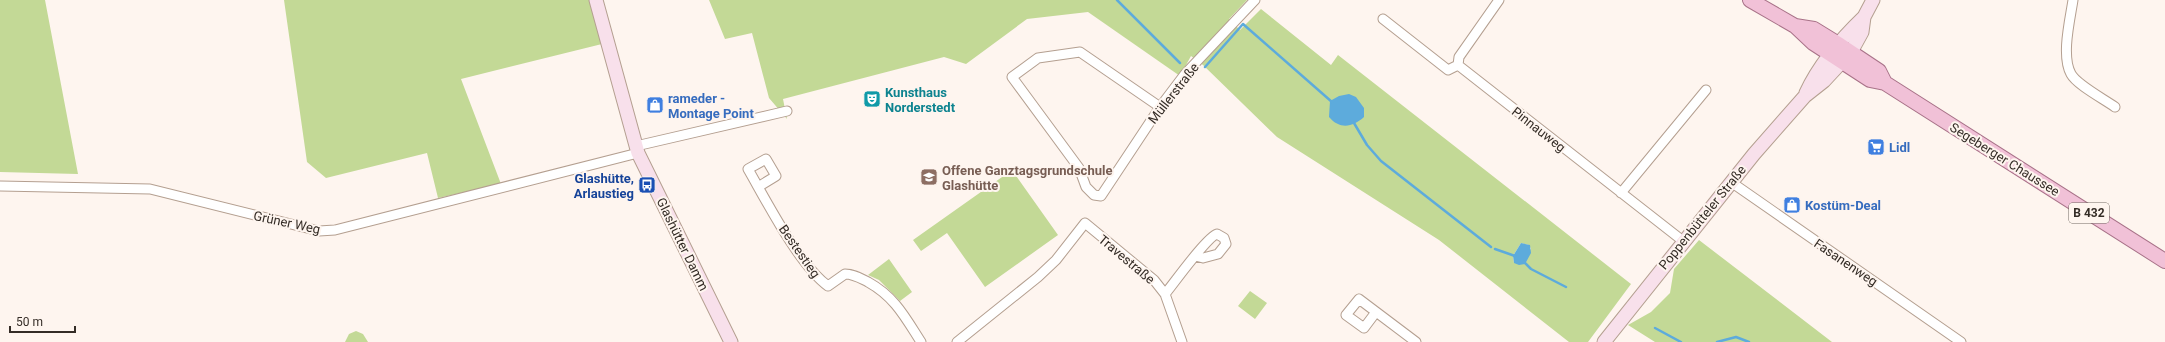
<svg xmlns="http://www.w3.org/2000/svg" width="2165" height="342" font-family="Roboto,sans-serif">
<rect width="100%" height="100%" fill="#fef5ef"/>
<!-- green -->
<path fill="#c3d996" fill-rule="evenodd" d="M0 0H45L78 174 0 172Z
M284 0H590L602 44 461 79 501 184 438 198 427 153 326 178 307 162Z
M709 0H1247L1229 19 1240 30 1261 9 1331 65 1338 55 1631 284 1588 342H1569L1439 240 1277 137 1203 65 1191 56 1180 76 1088 12 1027 19 966 64 944 57 783 99 787 119 769 98 752 33 725 39ZM1521 243 1529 245 1531 249 1514 263 1513 256Z
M1012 170 1058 235 985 287 947 233 921 251 913 240Z
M1699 240 1832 342H1655L1628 325 1651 312 1670 293 1674 269Z
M889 259 912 292 900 301 879 280 868 275Z
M1250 291 1267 303 1255 319 1238 306Z
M356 331 363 334 368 342H345L349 334Z"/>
<!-- water -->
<path fill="#5dabdc" d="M1349 94 1356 97 1364 108V117C1353 127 1340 130 1329 117L1330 101 1339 96Z
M1521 243 1530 245 1531 253 1525 264 1519 265 1514 263 1513 256Z"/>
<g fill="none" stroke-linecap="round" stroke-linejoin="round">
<!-- stream -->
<path stroke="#5dabdc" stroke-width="2.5" d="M1117 0 1180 63
M1205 67 1243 24 1332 102
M1354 123 1367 145 1381 161 1491 247
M1495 249 1515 256
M1524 262 1531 269 1566 287
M1655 328 1681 342
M1717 342 1736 337 1749 342"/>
<!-- street casing -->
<g stroke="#b49f90" stroke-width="11">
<path id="street" d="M2073 0C2070 20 2061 56 2071 74 2077 85 2104 99 2115 107
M1383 19 1448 70 1458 65
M1458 65 1683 241
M1458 65 1459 57 1499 0
M1160 107 1080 52 1038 58 1012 77 1079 168 1086 187 1094 195 1101 196 1160 107 1185 74 1255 0
M636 146 787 111
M1731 182 1961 342
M0 186 150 189 319 231 335 230 638 153
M758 187 776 176 766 159 748 169C767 202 799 265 828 286L845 274C854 274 860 278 868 282 895 297 905 317 921 342
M1621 193 1706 90
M1165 294C1174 283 1207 237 1217 234L1224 238 1226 244 1218 254 1203 258 1195 256
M1376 312 1364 328 1346 315 1359 299 1416 342
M957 342 1038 277 1056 260 1085 223 1154 280 1165 294 1182 342"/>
</g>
<!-- secondary casing -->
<g stroke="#b49f90" stroke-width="15">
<path id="secondary" d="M596 0 638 153 731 342
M1806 93C1819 65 1841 39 1864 17
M1604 342 1754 154 1805 96 1824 81 1851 52 1862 32 1864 17 1873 0"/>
</g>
<!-- primary casing -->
<g stroke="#a87288" stroke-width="16">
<path id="primary" d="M1750 0 1795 26 1813 43 1870 80 1885 83 2165 261
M1795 26 1814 29 1840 45 1879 71 1885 83"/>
</g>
<!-- street -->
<use href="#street" stroke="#fff" stroke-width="9"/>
<!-- secondary -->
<use href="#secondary" stroke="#f8e0eb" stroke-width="13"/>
<!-- primary -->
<use href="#primary" stroke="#f1c1d7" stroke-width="14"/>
</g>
<!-- icons -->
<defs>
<g id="theatre-square" transform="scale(0.9)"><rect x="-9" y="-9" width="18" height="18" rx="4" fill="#0f9aa8" stroke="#fef5ef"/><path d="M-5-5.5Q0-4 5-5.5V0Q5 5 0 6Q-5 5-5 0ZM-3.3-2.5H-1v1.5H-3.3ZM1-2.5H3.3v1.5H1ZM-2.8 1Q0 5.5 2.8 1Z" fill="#fff"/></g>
<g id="shop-square" transform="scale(0.9)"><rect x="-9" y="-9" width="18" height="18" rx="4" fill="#3f7fe0" stroke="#fef5ef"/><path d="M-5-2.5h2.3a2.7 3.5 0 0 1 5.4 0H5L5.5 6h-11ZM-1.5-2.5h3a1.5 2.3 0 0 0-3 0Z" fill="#fff"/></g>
<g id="supermarket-square" transform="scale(0.9)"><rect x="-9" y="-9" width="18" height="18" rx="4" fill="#3f7fe0" stroke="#fef5ef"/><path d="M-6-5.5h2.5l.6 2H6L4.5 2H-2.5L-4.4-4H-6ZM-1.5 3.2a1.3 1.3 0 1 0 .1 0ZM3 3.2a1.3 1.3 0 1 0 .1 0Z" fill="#fff"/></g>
<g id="school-square" transform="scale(0.9)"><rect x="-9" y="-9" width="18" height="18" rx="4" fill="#8d6e63" stroke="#fef5ef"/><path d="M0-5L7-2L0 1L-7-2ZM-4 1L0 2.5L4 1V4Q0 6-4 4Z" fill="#fff"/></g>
<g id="bus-square" transform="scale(0.9)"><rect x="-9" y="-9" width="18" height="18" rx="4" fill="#1a4fb4" stroke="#fef5ef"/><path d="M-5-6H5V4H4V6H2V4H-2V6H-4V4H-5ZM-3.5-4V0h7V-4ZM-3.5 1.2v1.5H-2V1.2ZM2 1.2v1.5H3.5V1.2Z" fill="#fff"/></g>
</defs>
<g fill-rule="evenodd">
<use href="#theatre-square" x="872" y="99"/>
<use href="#shop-square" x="655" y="105"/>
<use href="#supermarket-square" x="1876" y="147"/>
<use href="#school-square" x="929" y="177"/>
<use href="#bus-square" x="647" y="185"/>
<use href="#shop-square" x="1792" y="205"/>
</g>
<g text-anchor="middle" stroke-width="4" stroke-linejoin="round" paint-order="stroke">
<!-- shield labels -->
<rect fill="#fef5ef" stroke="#716862" stroke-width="1" x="2069" y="203" width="40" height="20" rx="3"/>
<g font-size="12" font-weight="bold" fill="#342c26">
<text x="2089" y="217">B 432</text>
</g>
<!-- culture labels -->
<g font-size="13" font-weight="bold" fill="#0d838f" stroke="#fef5ef" text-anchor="start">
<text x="885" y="97">Kunsthaus<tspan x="885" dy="15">Norderstedt</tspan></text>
</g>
<!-- street labels -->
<g font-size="13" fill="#342c26" stroke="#fef5ef">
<text transform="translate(1173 93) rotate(-52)" y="5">Müllerstraße</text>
<text transform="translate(1539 129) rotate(38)" y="5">Pinnauweg</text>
<text transform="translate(2005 159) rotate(32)" y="5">Segeberger Chaussee</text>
<text transform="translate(1702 217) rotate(-51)" y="5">Poppenbütteler Straße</text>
<text transform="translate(287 222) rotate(12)" y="5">Grüner Weg</text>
<text transform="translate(683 244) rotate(64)" y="5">Glashütter Damm</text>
<text transform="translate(800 251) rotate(55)" y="5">Bestestieg</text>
<text transform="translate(1127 259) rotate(40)" y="5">Travestraße</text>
<text transform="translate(1846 262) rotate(34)" y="5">Fasanenweg</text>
</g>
<!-- shop labels -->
<g font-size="13" font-weight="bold" fill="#366cbe" stroke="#fef5ef" text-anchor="start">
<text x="668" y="103">rameder -<tspan x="668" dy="15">Montage Point</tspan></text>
<text x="1889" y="152">Lidl</text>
<text x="1805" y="210">Kostüm-Deal</text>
</g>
<!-- education labels -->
<g font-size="13" font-weight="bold" fill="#785e54" stroke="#fef5ef" text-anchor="start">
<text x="942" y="175">Offene Ganztagsgrundschule<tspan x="942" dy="15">Glashütte</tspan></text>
</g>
<!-- transit labels -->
<g font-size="13" font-weight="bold" fill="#164399" stroke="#fef5ef" text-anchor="end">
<text x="634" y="183">Glashütte,<tspan x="634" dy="15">Arlaustieg</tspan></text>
</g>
</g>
<!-- scale -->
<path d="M10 326v6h65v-6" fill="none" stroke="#342c26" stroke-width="2"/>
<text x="16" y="326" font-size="12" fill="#342c26" stroke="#fef5ef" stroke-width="3" paint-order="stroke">50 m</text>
</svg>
